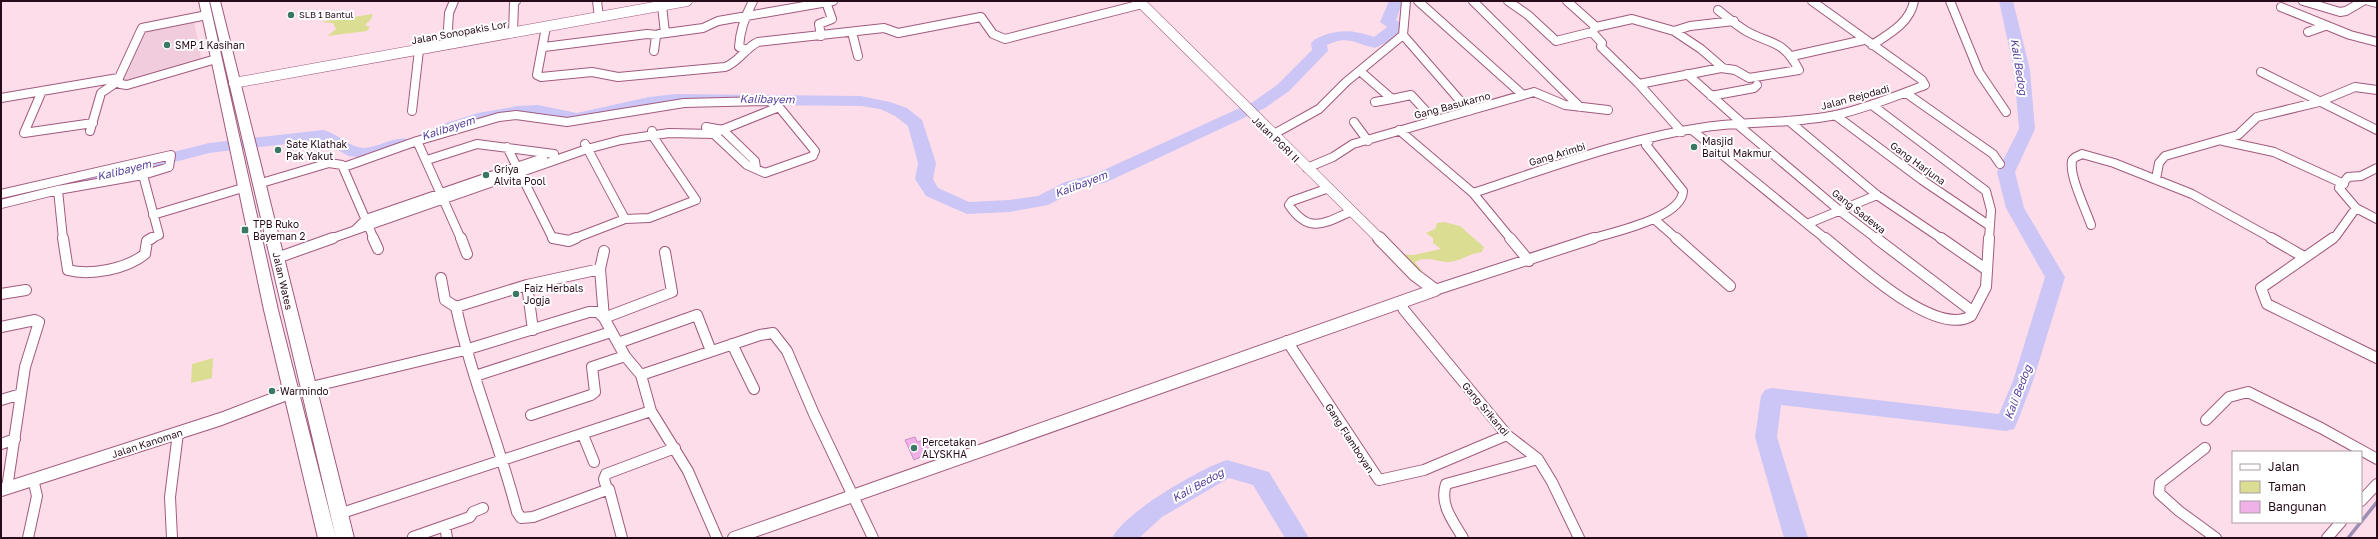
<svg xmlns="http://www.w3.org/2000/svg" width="2378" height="539" font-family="'Golos Text',sans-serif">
<rect width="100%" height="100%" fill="#feddeb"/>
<!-- built -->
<path fill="#f0ccdc" d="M194 21 202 62 130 83 121 81 144 28Z"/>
<!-- green -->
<path fill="#dbde92" d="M373 14 371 19 365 25 370 27 367 31 327 36 336 29 333 23 320 22Z
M1444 222 1460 226 1484 247 1482 252C1467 254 1458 263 1446 262 1435 261 1425 256 1415 262L1422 271V274L1412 281 1399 263 1398 254 1413 255 1441 249 1433 243V238L1426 233 1435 229 1437 223Z
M213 358 212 378 191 383 192 364Z"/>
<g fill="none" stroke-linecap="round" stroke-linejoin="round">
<!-- stream -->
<path stroke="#9a8eb3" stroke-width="3.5" d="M2348 538 2377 502"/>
<!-- river -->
<path fill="#cbc6f5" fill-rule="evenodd" d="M1389 1H1403L1396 20 1405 26 1391 40 1375 48C1354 43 1348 35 1327 45L1328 51 1325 54 1289 91 1265 108 1107 182 1077 190 1048 205 1009 212 967 214 926 196 915 179 918 163 908 126 895 116 880 109 861 106 676 104 649 107 577 123 538 115 518 116 487 121 446 134 440 133 438 129 440 125 478 113 518 106 538 105 577 113 649 97 676 94 861 96 890 102 907 108 922 120 936 163 933 179 938 188 969 202 1009 200 1038 196 1065 182 1095 174 1253 102 1277 85 1312 50 1311 43 1314 40C1335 29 1351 29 1374 37L1387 27 1380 22Z
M1999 1H2013L2030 70 2035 129 2015 172 2024 208 2065 277 2033 381 2017 423 2014 429 2006 431 1781 405 1777 437 1808 538H1784L1755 437 1761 396 1765 390 1772 388 1999 414 2013 381 2045 277 2006 208 1997 172 2019 129 2014 70Z
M323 130C337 133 349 147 363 148 378 148 393 136 408 139L410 143 408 147 395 152 368 158 348 156 322 140 209 153 41 197 35 195 32 191 35 187 209 143Z
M1227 460 1269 472 1309 538H1285L1253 485 1229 478 1162 517 1139 538H1112C1125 512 1199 469 1227 460Z"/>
</g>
<!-- building -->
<path fill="#f0b1e9" stroke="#c88cc2" d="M915 437 917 442 931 438 936 450 914 460 905 440Z"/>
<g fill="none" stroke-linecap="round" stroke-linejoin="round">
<!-- minor-far1 casing -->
<g stroke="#a15a7d" stroke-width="10">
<path id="minor-far1" d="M597 1 599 17
M1418 1 1523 95
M1473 1 1580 107
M1508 1 1528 15 1556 41 1592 32 1596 27 1567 1
M1950 1 1979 72 2006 112
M2303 1 2340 12 2346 11 2363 1
M2369 1 2377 3
M662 6 665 33
M2281 7 2350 35 2377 42
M546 27 537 75 541 77 592 72 618 77 725 67C739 62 745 48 758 42L884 28 898 33 981 17 993 34 1005 39 1142 4
M1596 27 1632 19 1674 31 1690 26 1734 21
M1674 31 1701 49 1723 68
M852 32 858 56
M1592 32 1602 43 1601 47 1639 84 1682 132
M2308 32 2325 26
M513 33 514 3 516 1
M1403 35 1469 111
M821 36 819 24 832 19 826 2
M447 45 449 13 454 1
M1872 45C1889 34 1910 23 1914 1
M544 47 647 34 657 35
M747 50 739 47C740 30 745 16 753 1
M654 51 656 36 659 34 703 28 718 21 833 1
M1792 56 1864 40
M1360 71 1392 99 1411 95 1434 120
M2261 72 2377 130
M1687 74 1742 123
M1639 84 1721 68 1735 70 1749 78 1799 70C1783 39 1771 45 1746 31 1736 25 1727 17 1718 10
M42 91 24 133 93 123
M1906 93 1993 154 2000 164
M1711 96 1754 88 1757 85
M1 98 118 78 120 84 127 85 216 59
M1375 102 1392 99
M1872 105 1986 191 1991 210 1989 239
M412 111 419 50
M1835 115 1922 180 1990 226
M1789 121 1877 195 1942 239
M1354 122 1368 141
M1737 124 1840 211 1877 239
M706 127 723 130 755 161 756 168
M1399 130 1473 193 1511 239
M1692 130 1807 224 1877 195
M90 131 101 93 117 82 142 28 207 15
M719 131 779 107
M1272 135 1319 109 1346 82 1403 35 1406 1
M2223 141 2274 152 2344 184
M585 144 625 219
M507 147 553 239H556
M427 160 477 144 554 154
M344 167 417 141 461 239
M1307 168 1333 157 1353 144 1534 92 1565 105 1608 110
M2377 168 2361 176 2348 177 2339 188 2356 208 2377 219
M2156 179 2159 163 2165 156 2238 135 2257 117 2319 102 2355 87 2377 90
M258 184 329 163 342 165 374 239
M1329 188 1292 201 1289 205C1309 235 1325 223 1352 211
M58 190 63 239
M58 190 143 175 159 235 150 239
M1473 193C1549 168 1627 138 1706 127 1749 121 1793 124 1836 115 1867 108 1896 96 1925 85L1922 80 1812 1
M1 194 171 155 169 167 143 175
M1 204 58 190
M153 215 246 187
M1654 219 1677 239
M1807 224 1826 239
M2091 225C2086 210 2069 176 2072 161 2073 157 2079 156 2082 154L2114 163 2192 194 2273 239
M356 229 366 219 543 158
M330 239 587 149 621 140 669 133 714 134 747 165 765 173 813 156 815 151 779 107 769 101 684 103 567 122 516 115 499 117 417 141
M573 239 625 219 649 218 696 200 652 135V131
M1591 239C1613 232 1682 218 1683 191L1646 145 1649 141
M2331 239 2336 236 2356 208"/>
</g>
<!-- minor casing -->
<g stroke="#a15a7d" stroke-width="12">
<path id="minor" d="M63 238 68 270C90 276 127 269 145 254L147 241 152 238
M373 238 378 249
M461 238 467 254
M553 238 569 241 576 238
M1510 238 1529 261
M1676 238 1730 286
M1825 238C1854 261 1934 338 1971 316L1986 287 1989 238
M1876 238 1972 311
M1941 238 1987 270
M2271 238 2304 257
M2333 238 2261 288 2267 304 2377 358
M604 251 600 269 604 318
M277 258 333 238
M441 278 445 300 456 307C471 377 499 442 517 512L521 518 533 517 609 489 622 538
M527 285 533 330
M1435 290 1594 238
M1 294 26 290
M1400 302 1404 310 1507 435 1538 459 1552 482 1579 538
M456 307 527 285 600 269
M604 318 672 292 665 252
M1 327 35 320 39 322 25 367 7 488
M1287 341 1379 480 1424 470 1507 435
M618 343 697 315 711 351
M732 344 754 389
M641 375 760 335 773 333 787 351 814 414 873 538
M475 376 611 332
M307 388 465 350 589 312H598L604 318 625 356 641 375 651 411 688 471 717 538
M1 400 21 394
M531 415 591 395 595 392 592 367 625 356
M2206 420 2229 397 2248 392 2321 428 2377 459
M583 435 594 462
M1 444 15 439
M2205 448 2160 483 2159 493 2179 511 2216 538
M607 489 604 479 606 474 675 448
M2361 501 2377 484
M339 514 651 411
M445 526 447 538
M413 537 470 517 473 512 483 508
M28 538 37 496 33 479
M172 538 170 497 178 433
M1463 538C1453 521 1439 504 1446 484L1538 459
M2327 538 2341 522"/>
</g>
<!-- tertiary-far1 casing -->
<g stroke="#a15a7d" stroke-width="11">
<path id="tertiary-far1" d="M1139 1 1380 239
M234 83 687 1"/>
</g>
<!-- tertiary casing -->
<g stroke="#a15a7d" stroke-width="14">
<path id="tertiary" d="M1379 238 1415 275 1435 290
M1 490 221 419 292 392
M734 538 1435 290"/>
</g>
<!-- primary casing -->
<g stroke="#a15a7d" stroke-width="2">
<path id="primary" d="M199 1H209L278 310 336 538H318L264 310Z
M210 1H220L354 538H336Z"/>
</g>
<!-- minor-far1 -->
<use href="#minor-far1" stroke="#fff" stroke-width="8"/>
<!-- minor -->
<use href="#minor" stroke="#fff" stroke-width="10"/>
<!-- tertiary-far1 -->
<use href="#tertiary-far1" stroke="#fff" stroke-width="10"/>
<!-- tertiary -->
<use href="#tertiary" stroke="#fff" stroke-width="12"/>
<!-- primary -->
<use href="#primary" fill="#fff" fill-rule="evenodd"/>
</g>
<!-- markers -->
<g fill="#3a7864" stroke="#fff" stroke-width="1.5">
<circle cx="291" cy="15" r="4"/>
<circle cx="167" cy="45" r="4"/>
<circle cx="1694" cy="147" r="4"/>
<circle cx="278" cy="150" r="4"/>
<circle cx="486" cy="175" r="4"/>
<rect x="241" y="226" width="8" height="8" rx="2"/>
<circle cx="516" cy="294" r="4"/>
<circle cx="272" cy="391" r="4"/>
<circle cx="914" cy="448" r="4"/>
</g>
<g text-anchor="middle" stroke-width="4" stroke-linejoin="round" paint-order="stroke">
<!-- far-poi labels -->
<g font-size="9" fill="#270b1a" stroke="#fff" text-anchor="start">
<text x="299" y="18">SLB 1 Bantul</text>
</g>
<!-- street labels -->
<g font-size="10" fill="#270b1a" stroke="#fff">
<text transform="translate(459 32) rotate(-10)" y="4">Jalan Sonopakis Lor</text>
<text transform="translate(1855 97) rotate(-15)" y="4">Jalan Rejodadi</text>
<text transform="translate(1452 105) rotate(-15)" y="4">Gang Basukarno</text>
<text transform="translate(1276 139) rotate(44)" y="4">Jalan PGRI II</text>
<text transform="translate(1557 154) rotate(-17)" y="4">Gang Arimbi</text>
<text transform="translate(1918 163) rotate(36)" y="4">Gang Harjuna</text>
<text transform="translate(1859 211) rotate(38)" y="4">Gang Sadewa</text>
<text transform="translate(283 281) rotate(77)" y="4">Jalan Wates</text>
<text transform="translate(1486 409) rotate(50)" y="4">Gang Srikandi</text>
<text transform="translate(1350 438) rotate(57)" y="4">Gang Flamboyan</text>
<text transform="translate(147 443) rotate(-18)" y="4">Jalan Kanoman</text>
</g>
<!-- poi labels -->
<g font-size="10" fill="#270b1a" stroke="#fff" text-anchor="start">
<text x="175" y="49">SMP 1 Kasihan</text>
<text x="1702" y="145">Masjid<tspan x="1702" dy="12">Baitul Makmur</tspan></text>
<text x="286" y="148">Sate Klathak<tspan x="286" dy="12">Pak Yakut</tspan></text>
<text x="494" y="173">Griya<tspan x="494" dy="12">Alvita Pool</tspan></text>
<text x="253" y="228">TPB Ruko<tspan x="253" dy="12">Bayeman 2</tspan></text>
<text x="524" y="292">Faiz Herbals<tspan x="524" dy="12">Jogja</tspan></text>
<text x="280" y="395">Warmindo</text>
<text x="922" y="446">Percetakan<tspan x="922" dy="12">ALYSKHA</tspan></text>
</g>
<!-- water labels -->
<g font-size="11" font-style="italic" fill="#57439c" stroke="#fff">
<text transform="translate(2019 67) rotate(81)" y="4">Kali Bedog</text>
<text transform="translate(767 99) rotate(1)" y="4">Kalibayem</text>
<text transform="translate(448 128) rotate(-18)" y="4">Kalibayem</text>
<text transform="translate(124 170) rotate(-14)" y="4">Kalibayem</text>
<text transform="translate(1081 184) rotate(-21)" y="4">Kalibayem</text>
<text transform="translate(2018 392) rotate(-69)" y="4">Kali Bedog</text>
<text transform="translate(1198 485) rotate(-29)" y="4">Kali Bedog</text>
</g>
</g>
<!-- border -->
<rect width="2378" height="539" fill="none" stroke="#270b1a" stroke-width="4"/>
<!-- legend -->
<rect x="2232" y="451" width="130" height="72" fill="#ffffff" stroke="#a99da3"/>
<rect x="2240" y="464" width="20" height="6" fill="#ffffff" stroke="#a99da3"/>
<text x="2268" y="471" font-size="12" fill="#270b1a">Jalan</text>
<rect x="2240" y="481" width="20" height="12" fill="#dbde92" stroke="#a99da3"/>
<text x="2268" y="491" font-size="12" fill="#270b1a">Taman</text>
<rect x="2240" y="501" width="20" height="12" fill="#f0b1e9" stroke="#a99da3"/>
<text x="2268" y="511" font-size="12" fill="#270b1a">Bangunan</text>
</svg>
